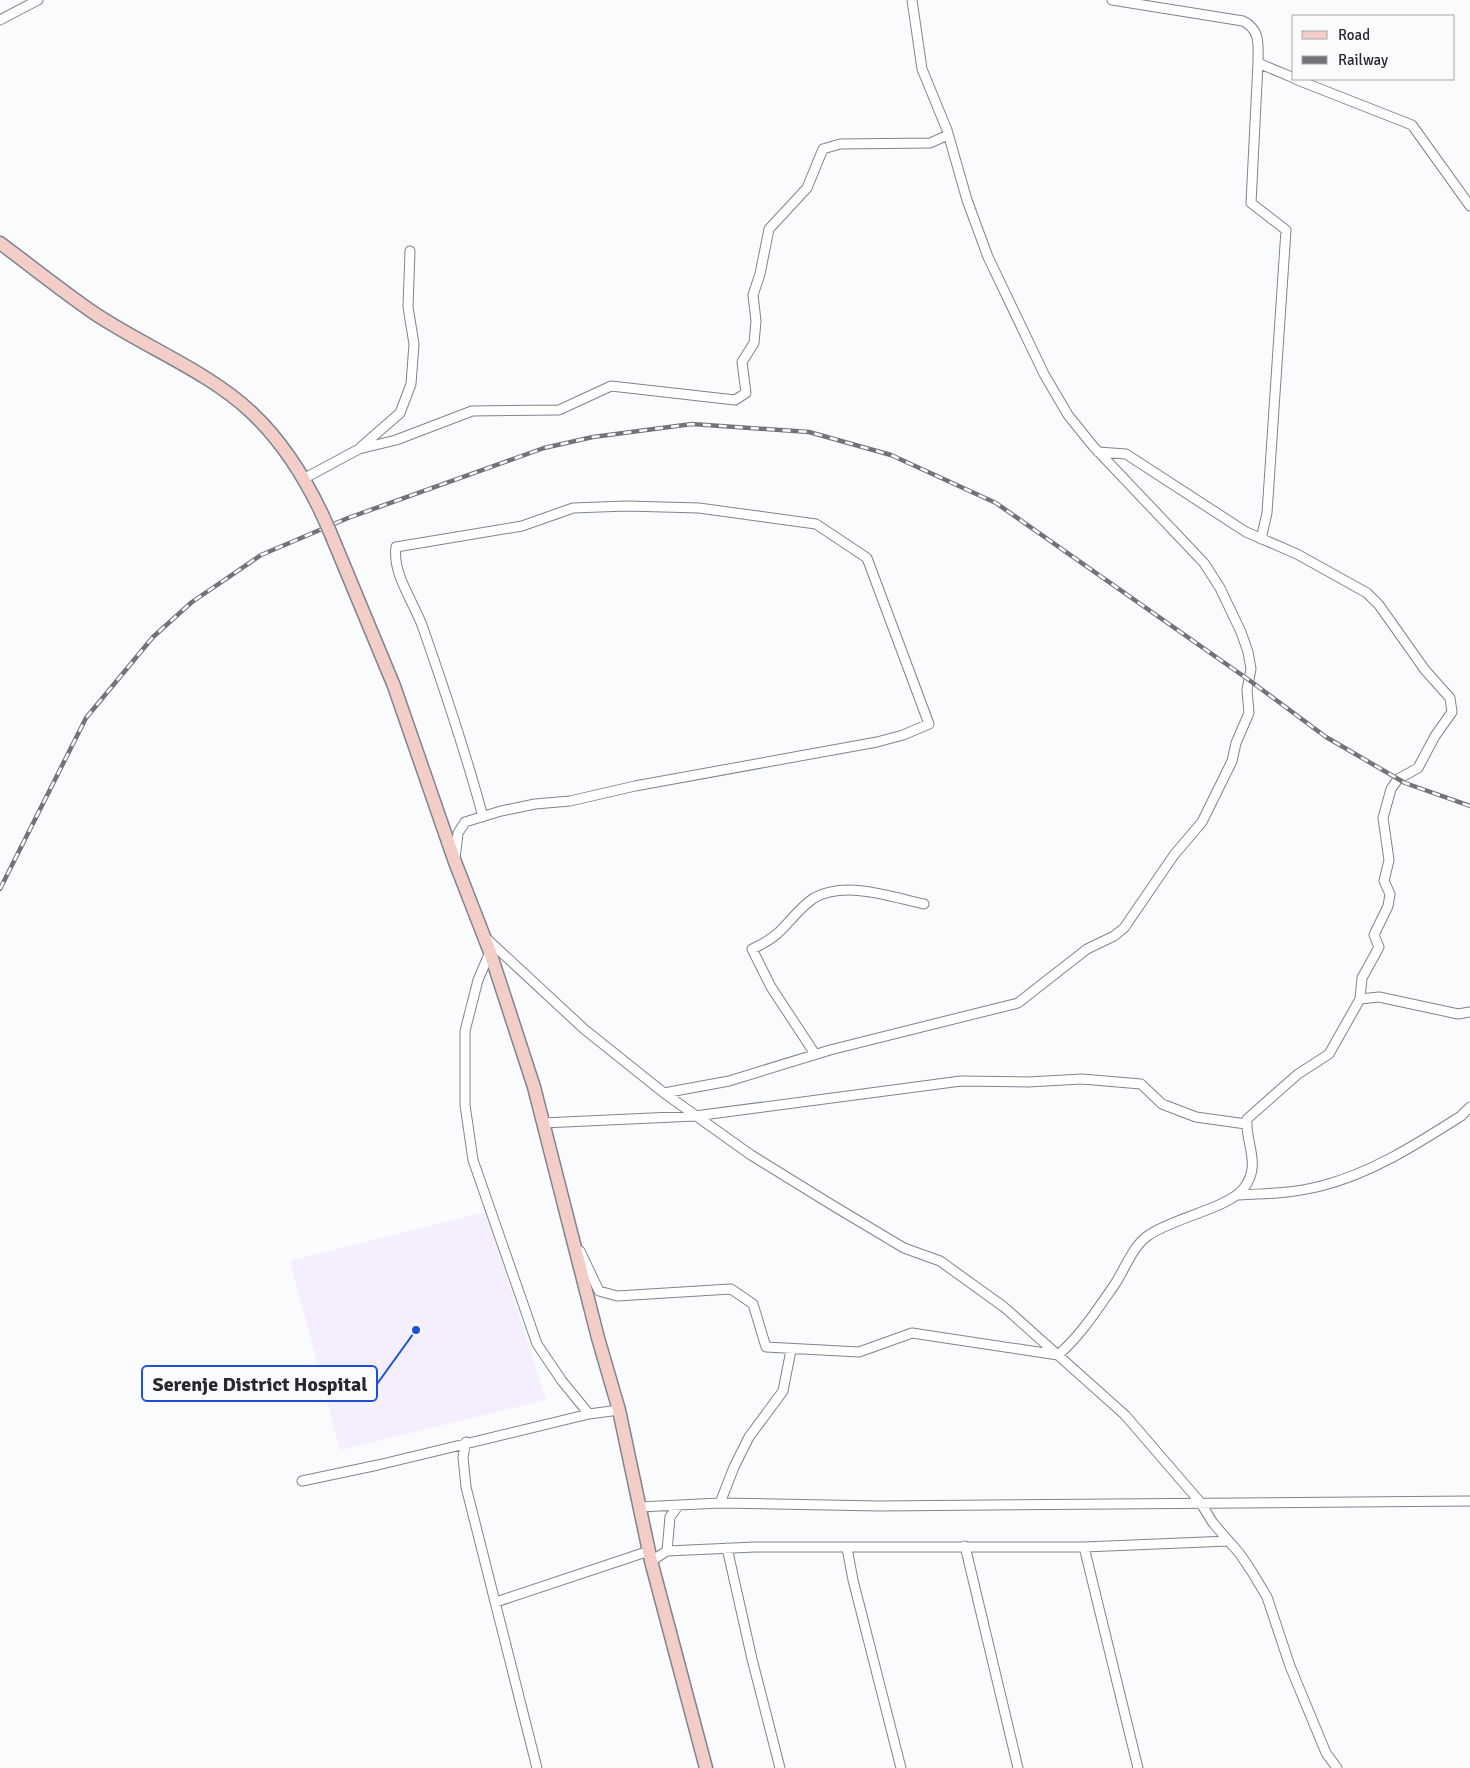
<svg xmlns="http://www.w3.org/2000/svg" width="1470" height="1768" font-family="Signika,sans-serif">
<rect width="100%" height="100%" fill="#fafbfd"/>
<!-- medical -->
<path fill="#f4eeff" d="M486 1212 546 1400 340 1450 290 1261Z"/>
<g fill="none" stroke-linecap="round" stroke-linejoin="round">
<!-- street casing -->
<g stroke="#7f858e" stroke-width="11">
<path id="street" d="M1112 0 1243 21C1261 30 1258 45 1258 63L1294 78
M0 20 38 0
M1258 63 1251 203 1286 230 1267 513 1261 539
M1295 79 1412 125 1470 206
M361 447 400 413 411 384 414 344 408 307 410 251
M1098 452 1126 454 1246 532 1297 554 1367 593 1379 605 1425 670 1450 698 1452 712 1435 736 1418 768 1398 779 1391 789 1383 818 1389 860 1384 881 1390 894 1388 906 1374 935 1379 947 1362 978 1360 999
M305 478 359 449 396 440 472 411 559 410 611 386 735 400 746 393 742 362 754 343 756 321 753 295 760 274 769 229 807 188 823 149 840 144 930 143 948 135
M455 859 458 833 465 822 501 811 535 804 570 801 635 786 877 742 903 735 929 724 867 558 816 524 699 508 627 506 573 508 522 526 396 547C392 574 414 602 423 628 445 691 466 753 483 817
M486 938 584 1029 664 1093 751 1155 832 1205 904 1248 940 1261 1004 1307 1125 1415 1200 1502 1213 1523 1240 1554 1252 1572 1267 1597 1290 1666 1326 1753 1337 1768
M490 952 478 980 465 1031V1105L473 1160 537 1344 562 1381 589 1414
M815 1054 771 987 752 949C761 945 770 940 778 933 790 922 800 907 814 898 846 880 891 897 924 904
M664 1093 729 1081 830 1050 1018 1003 1087 949 1114 936 1124 928 1174 855 1202 822 1232 761 1236 743 1249 713 1247 690 1251 669 1248 652 1241 632 1220 588 1204 563 1093 446 1068 415 1044 374 988 257 967 200 947 130 922 69 912 0
M543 1123 695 1116 961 1081 1028 1082 1082 1079 1141 1084 1162 1104 1196 1117 1246 1124
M1237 1195C1265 1194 1294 1193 1321 1186 1372 1173 1417 1144 1461 1116L1470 1107
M580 1251 599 1291 617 1296 731 1289 753 1304 766 1347 859 1352 912 1333 1058 1355C1081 1335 1097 1310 1115 1284 1125 1269 1133 1245 1149 1235 1173 1218 1229 1208 1244 1188 1262 1164 1245 1144 1247 1119L1298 1074 1329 1054 1360 999 1379 997 1458 1014 1470 1012
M466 1442 463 1457 466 1487 537 1768
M302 1481 378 1465 589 1414 619 1410
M720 1503 734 1467 749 1437 783 1391 791 1350
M639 1507 720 1503 879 1506 1470 1501
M965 1546 1018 1768
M1084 1547 1138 1768
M727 1548 752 1659 780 1768
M847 1548 853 1580 901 1768
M667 1551 670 1517 678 1506
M651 1561 667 1551 755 1547H1084L1229 1541
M496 1602 649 1551"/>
</g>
<!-- secondary casing -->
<g stroke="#7f858e" stroke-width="15">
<path id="secondary" d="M0 243C31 266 62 291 94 313 143 346 209 372 251 412 282 441 304 476 322 514
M330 532 394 686 455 862 490 952 534 1087 598 1338 619 1410 651 1561 706 1768"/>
</g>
<!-- street -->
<use href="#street" stroke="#fff" stroke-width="9"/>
<!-- secondary -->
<use href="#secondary" stroke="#f3cec8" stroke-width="12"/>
<!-- rail casing -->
<g stroke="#727377" stroke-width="4.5">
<path id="rail" d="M0 889 86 718 153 637 192 602 261 555 348 518 544 448 593 437 692 424 809 432 891 455 996 503 1249 680 1326 737 1405 783 1470 806"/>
</g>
<!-- rail -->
<use href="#rail" stroke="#fafbfd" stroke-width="2.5" stroke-dasharray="8" stroke-linecap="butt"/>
<!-- secondary-bridge casing -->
<g stroke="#7f858e" stroke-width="15" stroke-linecap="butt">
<path id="secondary-bridge" d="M322 514 330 532"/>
</g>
<!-- secondary-bridge -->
<use href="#secondary-bridge" stroke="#f3cec8" stroke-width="12"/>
</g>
<!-- callouts -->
<path fill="none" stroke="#1d4ed8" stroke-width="2" d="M416 1330L377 1384"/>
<circle fill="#1d4ed8" stroke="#fafbfd" stroke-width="2" cx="416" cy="1330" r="5"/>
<rect fill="#fafbfd" stroke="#1d4ed8" stroke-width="2" x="142" y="1366" width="235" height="35" rx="5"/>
<g font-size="20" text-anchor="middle" font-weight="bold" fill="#27292d">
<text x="260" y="1391">Serenje District Hospital</text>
</g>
<!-- legend -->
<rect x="1292" y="15" width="162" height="65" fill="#fafbfd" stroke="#a6a7aa"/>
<rect x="1302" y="31" width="25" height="8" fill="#f3cec8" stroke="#a6a7aa"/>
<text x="1338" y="40" font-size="15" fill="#27292d">Road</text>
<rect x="1302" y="56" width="25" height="8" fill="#727377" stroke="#a6a7aa"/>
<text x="1338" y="65" font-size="15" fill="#27292d">Railway</text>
</svg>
